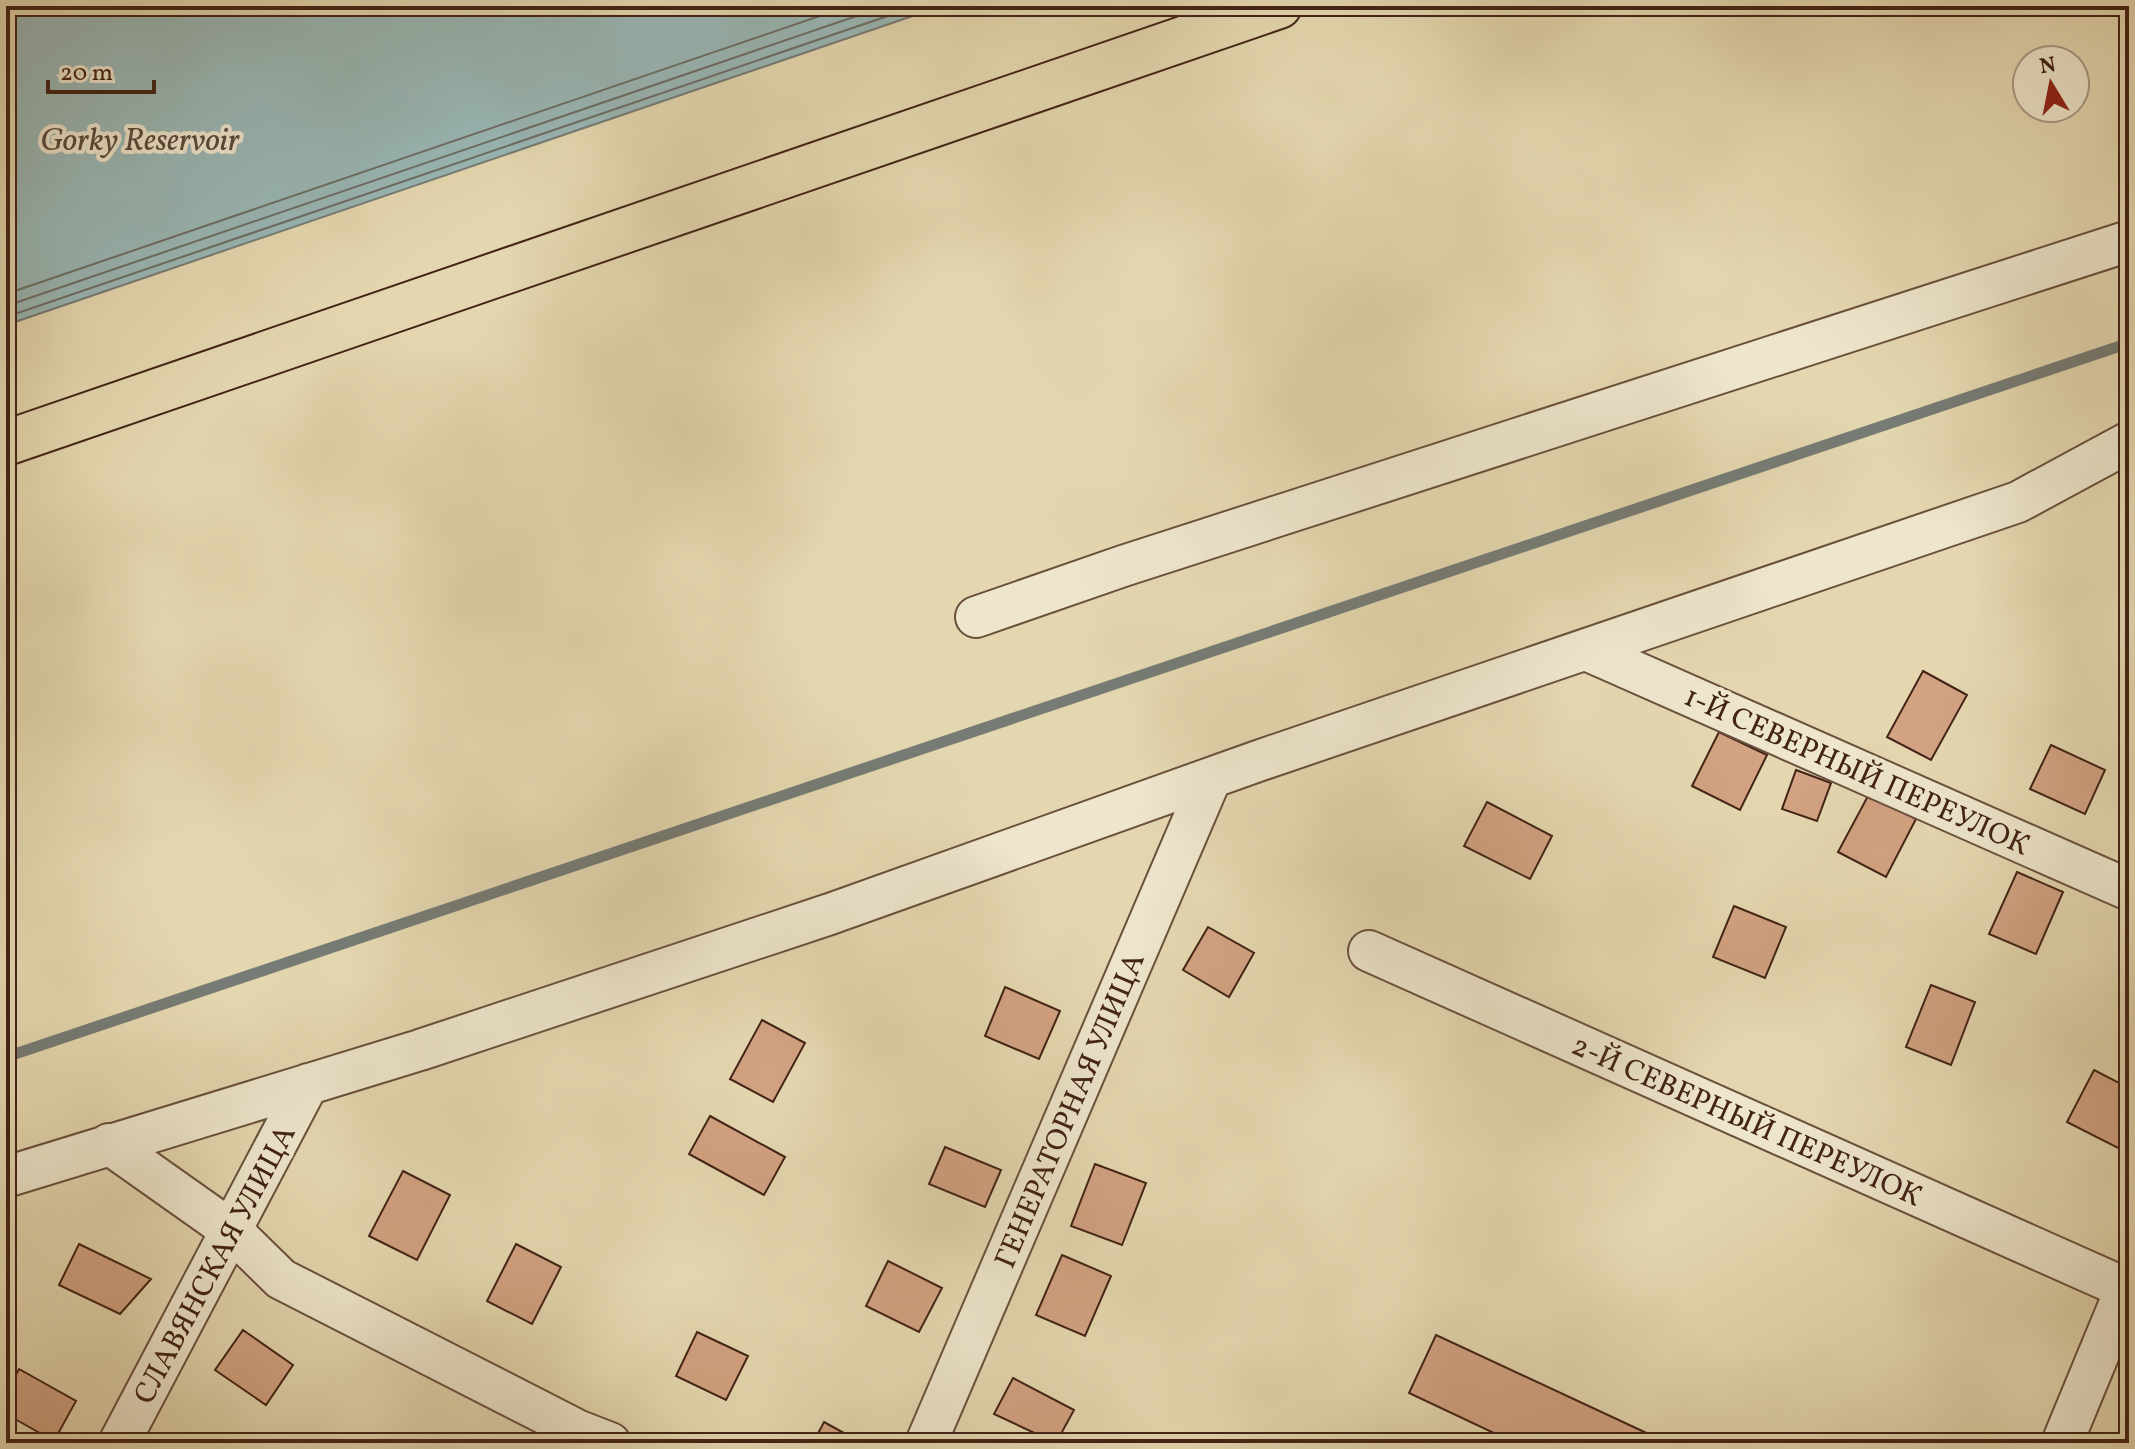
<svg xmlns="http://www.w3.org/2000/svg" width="2135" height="1449" font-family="Vollkorn,serif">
<rect width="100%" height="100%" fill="#e4d7b0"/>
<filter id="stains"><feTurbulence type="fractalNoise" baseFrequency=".0025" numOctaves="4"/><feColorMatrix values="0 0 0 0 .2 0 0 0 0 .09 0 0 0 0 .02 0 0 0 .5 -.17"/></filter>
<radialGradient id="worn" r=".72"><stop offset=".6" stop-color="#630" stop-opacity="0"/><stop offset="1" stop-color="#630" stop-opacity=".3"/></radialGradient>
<!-- water -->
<path fill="#99b7b5" stroke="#767c75" stroke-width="2" d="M6 6H942L6 325Z"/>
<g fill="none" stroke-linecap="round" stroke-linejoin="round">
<!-- shore -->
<path stroke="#6e6d65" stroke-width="2" d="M6 294 849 6
M6 306 886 6
M6 317 917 6"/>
<!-- stream -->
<path stroke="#767c75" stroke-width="11" d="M6 1057 2129 343"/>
</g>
<!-- building -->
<path fill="#d2a282" stroke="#422315" stroke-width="2" d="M1923 671 1967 695 1931 760 1887 737Z
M1719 732 1767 755 1740 810 1692 786Z
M2051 745 2105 770 2085 814 2030 789Z
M1796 770 1831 783 1817 821 1782 809Z
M1869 794 1916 819 1886 877 1838 852Z
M1487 802 1552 836 1530 879 1464 846Z
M2017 872 2063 892 2036 954 1989 934Z
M1734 906 1786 927 1765 978 1713 957Z
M1208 927 1254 953 1229 997 1183 970Z
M1931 985 1975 1002 1951 1065 1906 1047Z
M1005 987 1060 1011 1039 1059 985 1036Z
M762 1020 805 1043 773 1102 730 1079Z
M2094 1070 2129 1088V1131L2120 1149 2067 1122Z
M710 1116 785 1157 764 1195 689 1154Z
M945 1147 1001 1170 985 1207 929 1184Z
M1095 1164 1146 1183 1122 1245 1071 1226Z
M403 1171 450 1195 417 1260 369 1236Z
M79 1244 151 1279 120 1314 59 1285Z
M516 1244 561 1267 532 1324 487 1301Z
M1062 1255 1111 1276 1085 1336 1036 1315Z
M888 1261 942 1288 919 1332 866 1306Z
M243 1330 293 1365 266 1405 215 1370Z
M697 1332 748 1356 726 1400 676 1376Z
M1436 1335 1668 1443H1515L1409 1393Z
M19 1369 76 1401 54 1441 6 1414V1393Z
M1013 1378 1074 1410 1056 1443 994 1414Z
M824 1422 862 1443H813Z"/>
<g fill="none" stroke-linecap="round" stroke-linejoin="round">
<!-- street casing -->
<g stroke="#6a503c" stroke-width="44">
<path id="street" d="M976 617 1123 566 2129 241
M1586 650 2129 890
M1369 951 2129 1290
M109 1144 232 1231 281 1279 579 1431 610 1443
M6 1177 420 1050 830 914 1258 761 2018 502 2129 442
M119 1443 308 1084
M926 1443 1211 778
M2062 1443 2129 1281"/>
</g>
<!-- primary casing -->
<g stroke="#422315" stroke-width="48">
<path id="primary" d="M6 443 1279 6"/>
</g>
<!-- street -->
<use href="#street" stroke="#ede5cc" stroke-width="40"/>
<!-- primary -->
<use href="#primary" stroke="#e4d7b0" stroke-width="44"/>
</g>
<g text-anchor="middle" stroke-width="8" stroke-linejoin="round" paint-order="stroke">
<!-- street labels -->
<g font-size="30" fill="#422315" stroke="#ede5cc">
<text transform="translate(1857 770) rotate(24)" y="10">1-Й СЕВЕРНЫЙ ПЕРЕУЛОК</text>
<text transform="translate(1069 1110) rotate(-67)" y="10">ГЕНЕРАТОРНАЯ УЛИЦА</text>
<text transform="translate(1747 1120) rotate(24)" y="10">2-Й СЕВЕРНЫЙ ПЕРЕУЛОК</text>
<text transform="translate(214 1264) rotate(-62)" y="10">СЛАВЯНСКАЯ УЛИЦА</text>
</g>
<!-- water labels -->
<g font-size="32" font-style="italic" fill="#58483d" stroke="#ede5cc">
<text x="140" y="150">Gorky Reservoir</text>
</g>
</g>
<!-- margin -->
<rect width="2135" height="1449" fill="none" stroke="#e4d7b0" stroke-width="32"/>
<rect x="8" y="8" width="2119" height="1433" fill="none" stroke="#422315" stroke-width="4"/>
<rect x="16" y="16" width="2103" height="1417" fill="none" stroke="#422315" stroke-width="2"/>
<!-- north arrow -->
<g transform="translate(2051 84) rotate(350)"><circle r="38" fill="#ede5cc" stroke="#a99783" stroke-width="2"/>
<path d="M0-6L14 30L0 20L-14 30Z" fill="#8f2418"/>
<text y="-12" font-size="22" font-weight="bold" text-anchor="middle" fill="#422315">N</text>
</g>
<!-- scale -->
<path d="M48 80v12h106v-12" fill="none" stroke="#422315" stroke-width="4"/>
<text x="60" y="80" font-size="24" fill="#422315" stroke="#ede5cc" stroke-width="6" paint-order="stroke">20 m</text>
<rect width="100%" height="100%" filter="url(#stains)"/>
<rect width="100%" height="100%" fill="url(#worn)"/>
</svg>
